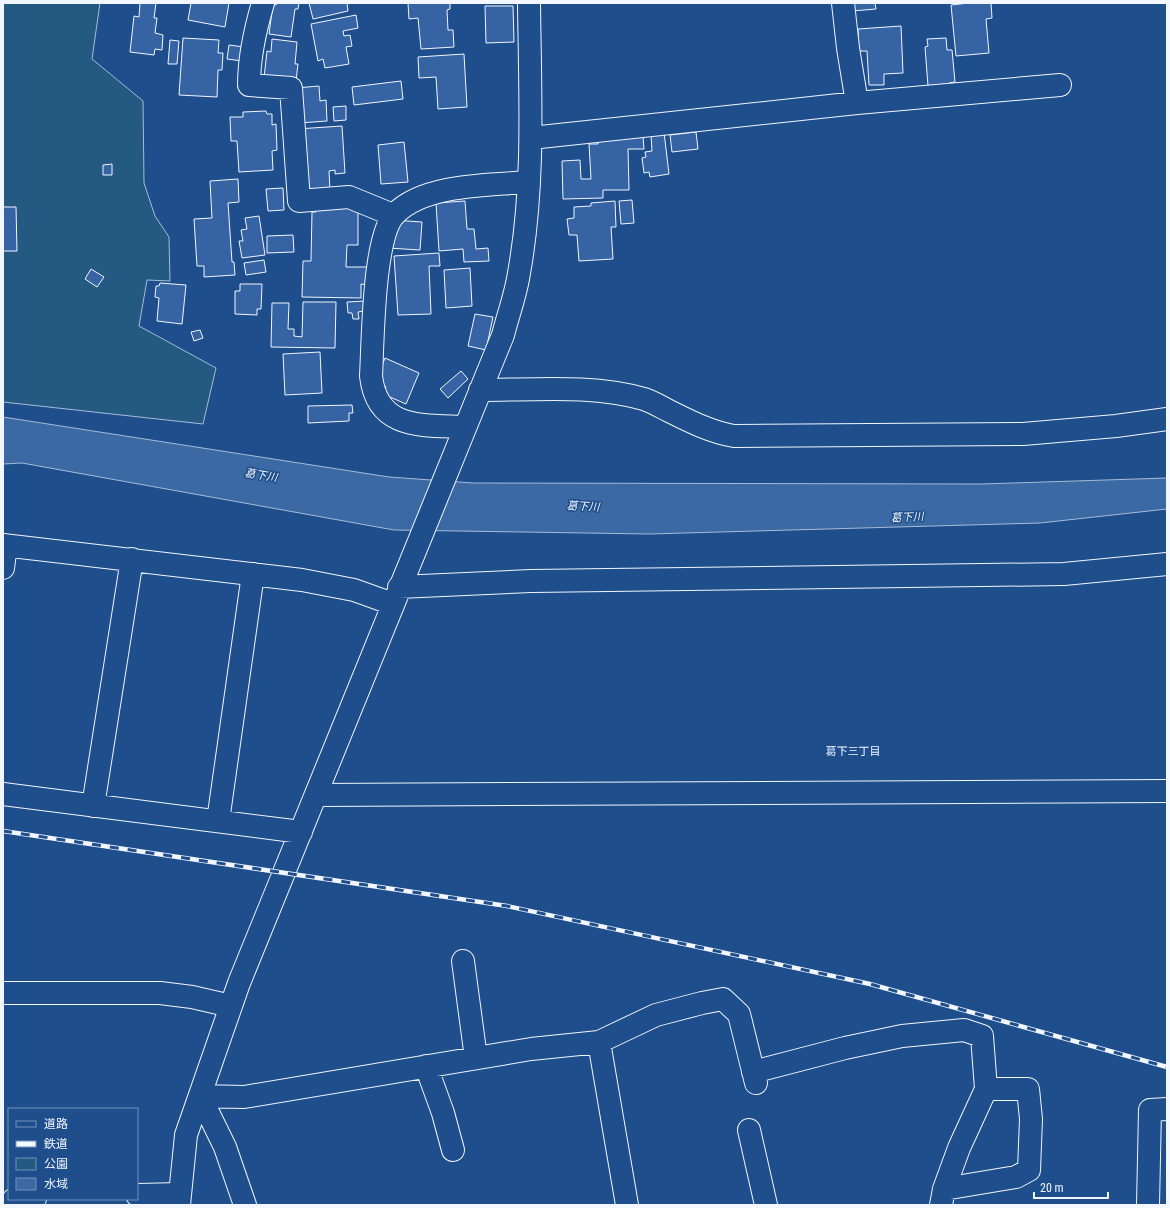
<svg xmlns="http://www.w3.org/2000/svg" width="1170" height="1208" font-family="'Roboto Condensed','Noto Sans JP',sans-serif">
<rect width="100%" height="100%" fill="#1f4e8c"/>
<!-- green -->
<path fill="#245a82" stroke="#a8bbd7" d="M3 3H100L92 59 143 101 144 183 155 216 169 237 170 281 147 280 139 326 216 368 203 424 3 402Z"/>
<!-- water -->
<path fill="#3b69a3" stroke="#a8bbd7" d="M3 417 389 477 473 483 982 484 1167 478V509L1040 523 649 534 394 530 22 463 3 464Z"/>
<!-- building -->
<path fill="#3563a3" stroke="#f2f6ff" d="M140 3H156L154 18H157L155 33 163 35 162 50 155 49 154 55 130 52 134 16 139 17Z
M191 3H229L225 27 188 20Z
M277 3H299L298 9H295L291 37 269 34 273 4 276 5Z
M309 3H347L348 11 313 19Z
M408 3H450V9L447 10 448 30H453L454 47 421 49 418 18 409 19Z
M851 3H875L876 9 852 11Z
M969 3H991L992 18 986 19 989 53 956 56 951 5Z
M485 6H513L514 42 486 43Z
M356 15 358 28 343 31 344 36 350 35 352 46 346 47 349 64 325 68 323 59 318 61 311 24Z
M901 26 903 73 884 74V85H869L867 51H859L858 29Z
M183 38 219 40 218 53H223L222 70H218L217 97 179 95Z
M946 38 947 50H952L955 82 949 83 950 87 928 86 925 47 928 46 927 39Z
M272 39 297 42 295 64H298L296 81 264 78 267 51 271 52Z
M170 40 179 41 177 64H168Z
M229 45 244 47 242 61 227 59Z
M464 54 467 107 438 109 436 77 419 78 418 57Z
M401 81 403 99 354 105 352 87Z
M319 86 320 101 326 100 327 121 299 123 296 88Z
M346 106V120L334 121 333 107Z
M266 111 267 114H272V125L276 124 277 150 272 151 273 170 239 172 237 141H231L230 117H243V112Z
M342 126 345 173 335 174V170L329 171 330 191 299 193 297 129Z
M664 132 669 174 650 177 649 172 644 173 642 158 646 157 645 152 652 151 651 134Z
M696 132 698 149 672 152 670 135Z
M643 136 644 149H628L629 190H603V198L563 199 562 161 580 160 581 179H591L589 144H598V137Z
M404 142 408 182 381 184 378 145Z
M112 164V175H103V165Z
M238 179 239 202 228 203 232 262H234L235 275 204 277V266H197L194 219 212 218 210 181Z
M283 188 284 210 268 211 266 189Z
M632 200 634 223 621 224 619 201Z
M465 201 467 229H474L476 249 488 248 489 261 464 262 463 249 439 251 436 203Z
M615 201 616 227H611L613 259 579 261 577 235H569L567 219 574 218V207L591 206V203Z
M3 207H16L17 251H3Z
M316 208H358V245H347L346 267H369V285L361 284V298L302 297 303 261H311L312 212H316Z
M259 216 265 255 242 258 239 241H243L241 230 247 229 245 218Z
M393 220 422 222 420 250 388 248Z
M293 235 294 252 267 253V236Z
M439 253 440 266H429L431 314 398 315 394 256Z
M264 260 266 272 246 275 244 263Z
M470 268 472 306 446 308 444 270Z
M91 269 104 277 97 287 85 279Z
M160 283 186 285 182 324 157 321 159 298 155 297 156 286H159Z
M240 284H262L261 309H257V315L235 314V291H240Z
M365 301V311L358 312 359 319H353L352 313H348L347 302Z
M303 302H336L335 348 271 347 272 303H289L288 329H294V336L302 337Z
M475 314 493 317 486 350 468 346Z
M200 330 203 338 194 341 191 332Z
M320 352 322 393 285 395 283 354Z
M385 358 419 373 406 404 383 394 386 387 379 384 378 375Z
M461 371 468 379 448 398 440 389Z
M352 405 353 413H349V421L308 423V406Z"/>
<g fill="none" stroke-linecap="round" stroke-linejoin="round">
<!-- street casing -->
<g stroke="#f2f6ff" stroke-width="24">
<path id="street" d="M263 3C255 30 249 56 249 85L291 88 299 201 349 197 393 215
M843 3 848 48 857 103
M531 138 857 103 1060 85
M480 390C532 390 594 384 644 399 653 402 661 407 669 411 691 422 711 432 734 436L1023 434 1116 426 1167 419
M465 427C422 425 377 430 371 376 373 342 373 236 395 214 424 184 489 185 529 182
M3 545 302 580 354 590 393 604
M3 568 6 546
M399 587 531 581 1064 574 1167 564
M3 794 301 832
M316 795 1167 791
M93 806 132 559
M218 821 253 574
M463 961 476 1058
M3 993H160L192 997 231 1006
M599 1042 627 1205
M426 1066 443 1113 453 1150
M753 1072 845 1048 902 1036 964 1030 982 1036 986 1089 959 1148 944 1189 941 1205
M749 1130 766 1205
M944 1189 1016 1177 1029 1170 1031 1119 1028 1089H986
M137 1195 180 1194
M13 1200 35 1199
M179 1205 186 1135 239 983 503 335C508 315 516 294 519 273 535 184 530 93 529 3
M245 1205 225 1147 200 1096 244 1097 531 1049 599 1042 656 1015 702 1003 723 999 739 1014 756 1083
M1148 1205 1150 1110 1167 1109"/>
</g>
<!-- street -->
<use href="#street" stroke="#1f4e8c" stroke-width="22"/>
<!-- rail casing -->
<g stroke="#f2f6ff" stroke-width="4.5">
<path id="rail" d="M3 831 507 906 870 984 1167 1067"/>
</g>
<!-- rail -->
<use href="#rail" stroke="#1f4e8c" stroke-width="3" stroke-dasharray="9" stroke-linecap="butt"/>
</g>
<g text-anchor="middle" stroke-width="3" stroke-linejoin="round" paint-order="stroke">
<!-- water labels -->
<g font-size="11" font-style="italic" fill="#f2f6ff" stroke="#1f4e8c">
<text transform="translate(261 475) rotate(9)" y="4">葛下川</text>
<text transform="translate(583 506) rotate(3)" y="4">葛下川</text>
<text transform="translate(907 517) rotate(-3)" y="4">葛下川</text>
</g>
<!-- neighbourhood labels -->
<g font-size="11" fill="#f2f6ff" stroke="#1f4e8c">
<text x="853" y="755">葛下三丁目</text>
</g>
</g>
<!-- border -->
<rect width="1170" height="1208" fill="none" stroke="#f2f6ff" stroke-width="8"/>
<!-- legend -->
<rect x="8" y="1108" width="130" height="92" fill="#1f4e8c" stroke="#7391ba"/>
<rect x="16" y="1121" width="20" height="6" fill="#1f4e8c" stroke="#7391ba"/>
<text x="44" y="1128" font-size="12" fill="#f2f6ff">道路</text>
<rect x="16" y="1141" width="20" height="6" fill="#f2f6ff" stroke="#7391ba"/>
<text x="44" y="1148" font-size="12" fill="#f2f6ff">鉄道</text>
<rect x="16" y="1158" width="20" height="12" fill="#245a82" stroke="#7391ba"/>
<text x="44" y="1168" font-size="12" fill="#f2f6ff">公園</text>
<rect x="16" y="1178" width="20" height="12" fill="#3b69a3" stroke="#7391ba"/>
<text x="44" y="1188" font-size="12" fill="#f2f6ff">水域</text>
<!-- scale -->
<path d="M1034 1192v6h74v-6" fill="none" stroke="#f2f6ff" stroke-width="2"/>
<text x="1040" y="1192" font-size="12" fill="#f2f6ff" stroke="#1f4e8c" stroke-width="3" paint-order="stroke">20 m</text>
</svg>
